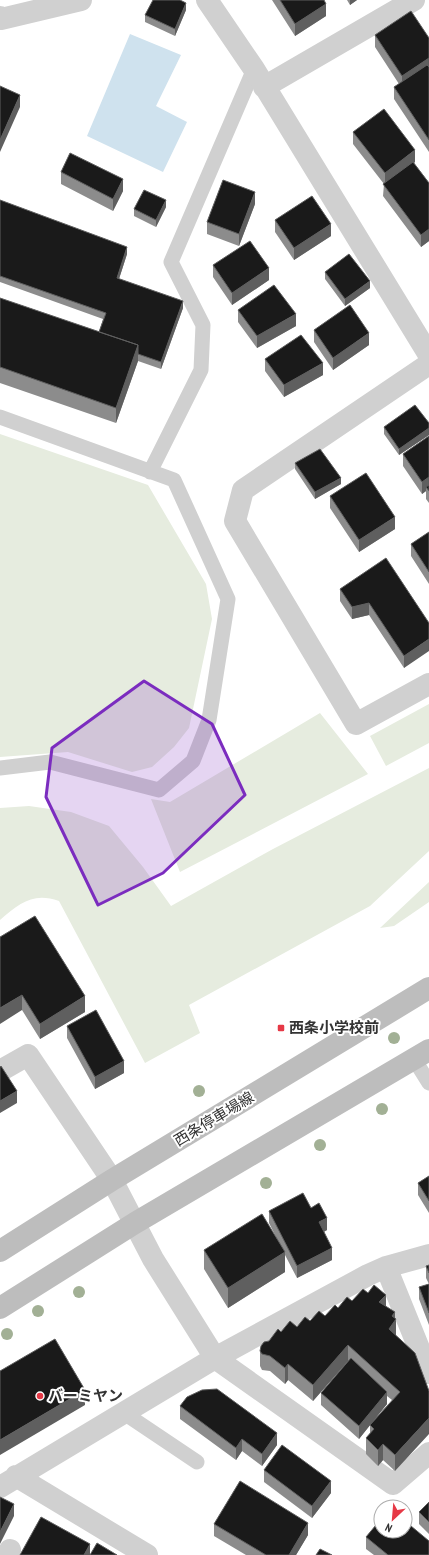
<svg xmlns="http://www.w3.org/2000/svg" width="429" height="1555" font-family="'PT Sans Narrow','Noto Sans JP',sans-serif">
<rect width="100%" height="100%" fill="#fff"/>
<!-- green -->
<path fill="#e6ecdf" d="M0 434 148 485 206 584 212 619 189 728 174 747 152 767 132 772 68 752 0 757Z
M429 704V743L386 766 370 736Z
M320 713 368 774 180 872 151 799 170 802Z
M429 768V851L370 906 189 1005 200 1033 145 1063 59 901C33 892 20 903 0 920V808L29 806 71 812 109 826 143 867 171 906 273 849Z
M429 882V902L394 926 380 928Z"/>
<!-- water -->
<path fill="#cfe2ee" d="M130 34 181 55 156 106 187 122 163 172 87 136Z"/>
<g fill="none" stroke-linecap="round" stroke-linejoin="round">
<!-- service -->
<path stroke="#d0d0d0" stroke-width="15" d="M0 417 174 480 228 599 209 720 193 761 159 790 50 762 0 768
M150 472 201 370 203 325 171 262 254 69
M414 1059 429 1083
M124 1413 197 1462"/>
<!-- minor -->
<path stroke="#d0d0d0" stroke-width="22" d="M207 0 254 69 429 355
M0 17 1 19 81 0
M264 87 414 0
M429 364 243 490 235 521 356 724 429 684
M0 1071 28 1055 112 1180 153 1259 215 1358 393 1484 429 1453
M386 1267 429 1373
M16 1476 147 1555
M0 1487 215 1358 368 1275 386 1267 429 1255
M7 1555 10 1550"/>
<!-- secondary -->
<path stroke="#bdbdbd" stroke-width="22" d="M0 1251 112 1180 429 988
M0 1308 135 1223 429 1050"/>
</g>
<!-- trees -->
<g fill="#a2b095">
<circle cx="394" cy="1038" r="6"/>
<circle cx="199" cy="1091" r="6"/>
<circle cx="382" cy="1109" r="6"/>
<circle cx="320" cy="1145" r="6"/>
<circle cx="266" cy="1183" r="6"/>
<circle cx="79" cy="1292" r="6"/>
<circle cx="38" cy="1311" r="6"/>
<circle cx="7" cy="1334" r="6"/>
</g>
<!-- wall -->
<path fill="#8c8c8c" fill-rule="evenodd" d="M272 0H324L326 16 295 36Z
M347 0H357L350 5Z
M186 10 175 36 145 22V15Z
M375 35 429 38V152L394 99V87L399 84 375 47Z
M353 132 415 162 414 163 429 183V241L421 247 383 196 384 184 353 144Z
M61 172 123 191 113 211 61 184Z
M0 200 127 254 119 279 183 308 161 369 138 361 116 423 0 383V298L99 332 103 319 0 282Z
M255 204 239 246 207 234V222Z
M166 207 156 227 134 216V209Z
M275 220 331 236 294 260 275 232Z
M213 265 269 280 232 305 213 277Z
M325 272 370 288 345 306 325 279Z
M238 310 296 326 257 348 238 322Z
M314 330 369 345 333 370 314 342Z
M265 359 323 375 284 397 265 371Z
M429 423V435L399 455 384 434V427Z
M429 436V503L426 499V491L422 494 403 466V454Z
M295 463 341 484 315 499 295 469Z
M330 496 395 529 359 552 330 508Z
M429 532V584L411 556V544Z
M340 589 429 623 404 668 369 615 352 619 340 601Z
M0 937 85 1012 40 1039 22 1010Z
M67 1026 124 1073 95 1089 67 1038Z
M429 1176V1213L418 1195V1183Z
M311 1208 327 1230 324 1232 332 1260 297 1278 285 1255V1272L228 1308 204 1269V1250L277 1239 269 1223V1211Z
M429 1265V1325L419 1299V1287L429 1284 426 1278V1266Z
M368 1293 386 1307 395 1318 396 1335V1336L415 1353 395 1471 383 1460 378 1466 366 1454V1438L370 1433V1425L359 1439 321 1405V1393L348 1361 313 1401 288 1380 285 1384 270 1371 262 1370 260 1366V1351L269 1341 281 1332 297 1327 325 1316 338 1308ZM387 1396 392 1400 372 1422 387 1404Z
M180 1406 277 1445 262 1466 242 1451 236 1460 180 1419Z
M264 1470 331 1493 312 1518 264 1482Z
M429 1502V1534L419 1524V1512Z
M214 1524 308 1535 296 1555H246L214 1536Z
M366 1537 429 1555H374L366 1549Z"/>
<!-- shaded-wall -->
<path fill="#5f5f5f" d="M350 0H357L350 5Z
M186 3V10L175 36V29Z
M326 4V16L295 36V24Z
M429 58V70L402 88V76Z
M20 95V107L0 152V140Z
M415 150V162L385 185V173Z
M123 179V191L113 211V199Z
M255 192V204L239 246V234Z
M166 200V207L156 227V220Z
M331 224V236L294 260V248Z
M429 229V241L421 247V235Z
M127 247V254L117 285V278Z
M269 268V280L232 305V293Z
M370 281V288L345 306V299Z
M183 301V308L161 369V362Z
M296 314V326L257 348V336Z
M369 333V345L333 370V358Z
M138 345V361L116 423V408Z
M323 363V375L284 397V385Z
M429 428V435L399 455V449Z
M429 477V489L426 487V491L422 494V482Z
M341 478V484L315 499V492Z
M395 517V529L359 552V540Z
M369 603V615L352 619V607Z
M429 639V651L404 668V656Z
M22 995V1010L0 1024V1008Z
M85 996V1012L40 1039V1024Z
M124 1061V1073L95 1089V1077Z
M17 1091V1103L0 1113V1101Z
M327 1218V1230L319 1234V1222Z
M332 1248V1260L297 1278V1266Z
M285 1252V1272L228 1308V1288Z
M386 1295V1310L379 1302Z
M395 1312V1321L396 1319V1335L389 1345V1329L392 1316Z
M348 1345V1361L313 1401V1385Z
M288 1364V1380L285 1384V1368Z
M85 1390V1405L0 1455V1440Z
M387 1392V1404L359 1439V1426Z
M429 1418V1434L395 1471V1455Z
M277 1433V1445L262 1466V1454Z
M242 1439V1451L236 1460V1448Z
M383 1444V1460L378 1466V1450Z
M331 1481V1493L312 1518V1506Z
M14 1504V1516L0 1544V1532Z
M308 1523V1535L296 1555H289Z
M90 1544V1555H84Z"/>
<!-- building -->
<path fill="#1a1a1a" stroke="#5f5f5f" d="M153 0H180L186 3 175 29 145 15Z
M280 0H324L326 4 295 24Z
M411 11 429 38V58L402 76 375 35Z
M427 65 429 67V140L394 87Z
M0 86 20 95 0 140Z
M384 109 415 150 385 173 353 132Z
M70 153 123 179 113 199 61 172Z
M413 162 429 183V229L421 235 383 184Z
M223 180 255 192 239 234 207 222Z
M144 190 166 200 156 220 134 209Z
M312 196 331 224 294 248 275 220Z
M0 200 127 247 117 278 183 301 161 362 138 354V345L99 332 106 313 0 276Z
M250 241 269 268 232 293 213 265Z
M349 254 370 281 345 299 325 272Z
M274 285 296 314 257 336 238 310Z
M0 298 138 345 116 408 0 367Z
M350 305 369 333 333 358 314 330Z
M301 335 323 363 284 385 265 359Z
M415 405 429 423V428L399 449 384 427Z
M429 436V477L422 482 403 454Z
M320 449 341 478 315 492 295 463Z
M366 473 395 517 359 540 330 496Z
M429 485V491L426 487Z
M429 532V572L411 544Z
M386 558 429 623V639L404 656 369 603 352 607 340 589Z
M35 916 85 996 40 1024 22 995 0 1008V937Z
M96 1010 124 1061 95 1077 67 1026Z
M1 1066 17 1091 0 1101V1067Z
M429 1176V1201L418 1183Z
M303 1193 311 1208 319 1203 327 1218 319 1222 332 1248 297 1266 269 1211Z
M262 1214 285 1252 228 1288 204 1250Z
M429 1265V1273L426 1266Z
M429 1284V1313L419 1287Z
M374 1285 386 1295 379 1302 395 1312 392 1316 396 1319 389 1329 415 1353 429 1391V1418L395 1455 383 1444 378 1450 366 1438 374 1429 370 1425 400 1392 348 1345 313 1385 288 1364 285 1368 270 1356 262 1354 260 1351 261 1346 264 1342 269 1341 278 1329 281 1332 290 1321 297 1327 305 1317 310 1321 319 1311 325 1316 335 1305 338 1308 347 1297 352 1301 363 1289 368 1293Z
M55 1339 85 1390 0 1440V1371Z
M351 1358 387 1392 359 1426 321 1393Z
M217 1389 277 1433 262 1454 242 1439 236 1448 180 1406 187 1397 202 1390Z
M282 1445 331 1481 312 1506 264 1470Z
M240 1481 308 1523 289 1555H266L214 1524Z
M0 1497 14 1504 0 1532Z
M429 1502V1522L419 1512Z
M41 1517 90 1544 84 1555H20Z
M381 1519V1531H405V1521L429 1541V1555H388L366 1537Z
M97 1543 117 1555H90Z
M320 1549 332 1555H316Z"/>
<!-- marked area -->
<path fill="#7b2cbf" fill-opacity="0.2" stroke="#7b2cbf" stroke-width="3" stroke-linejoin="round" d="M144 681 212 724 245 795 163 873 98 905 46 797 52 748Z"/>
<!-- markers -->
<g fill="#e63946" stroke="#fff" stroke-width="1.5">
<rect x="277" y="1024" width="8" height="8" rx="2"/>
<circle cx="40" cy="1396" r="4"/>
</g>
<g text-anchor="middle" stroke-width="4" stroke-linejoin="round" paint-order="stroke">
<!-- poi labels -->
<g font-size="15" font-weight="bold" fill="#333" stroke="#fff" text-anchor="start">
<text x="289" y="1033">西条小学校前</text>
<text x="48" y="1401">バーミヤン</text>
</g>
<!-- street labels -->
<g font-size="15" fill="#333" stroke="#fff">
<text transform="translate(214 1119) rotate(-31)" y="5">西条停車場線</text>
</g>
</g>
<!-- north arrow -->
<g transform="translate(393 1519) rotate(206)"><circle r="19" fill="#ffffff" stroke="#adadad"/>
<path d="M0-3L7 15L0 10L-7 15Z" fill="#e63946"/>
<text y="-6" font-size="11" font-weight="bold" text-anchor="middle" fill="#333333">N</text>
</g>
</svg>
